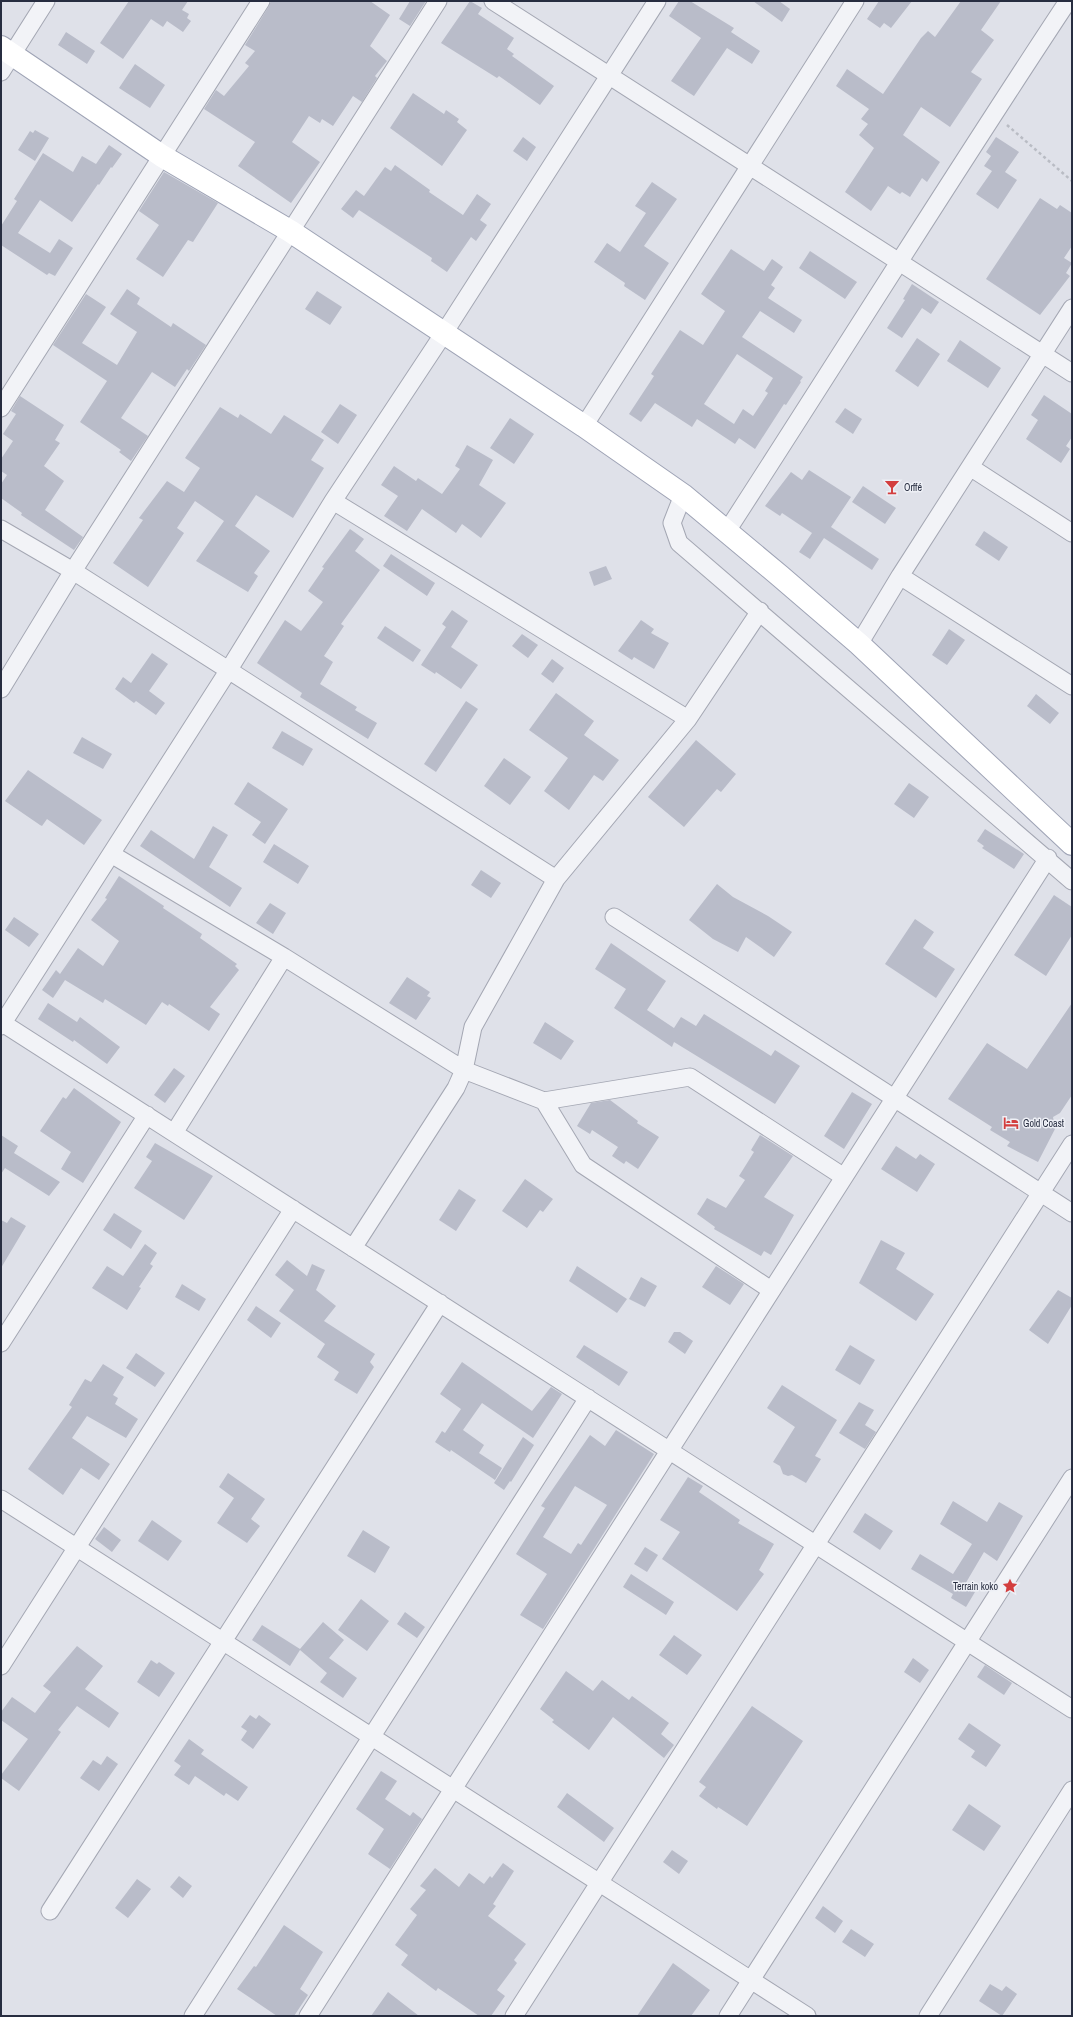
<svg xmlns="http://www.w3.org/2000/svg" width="1073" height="2017" font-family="'Archivo Narrow',sans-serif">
<rect width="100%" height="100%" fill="#dfe1e9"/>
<!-- building -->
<path fill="#b9bcc9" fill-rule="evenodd" d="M129 1H188L182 10 189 14 187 18 191 21 183 32 167 21 163 27 151 19 123 59 100 43Z
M271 1H370L390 15 370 46 387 61 375 76 377 78 362 102 353 96 333 126 322 119 320 123 309 116 292 142 320 162 291 203 238 166 255 142 204 109 216 90 224 96 249 66 245 63 255 51 245 45 269 6Z
M410 1H426L410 26 399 19Z
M470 1 482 8 478 14 514 38 507 49 514 54 512 56 554 86 540 105 499 76 497 78 441 43Z
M679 1H690L734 28 731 32 760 51 752 64 727 48 694 96 671 81 701 38 669 16Z
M753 1H779L790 9 782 22Z
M879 1H912L891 28 884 23 880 28 867 19Z
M961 1H1001L981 30 994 40 971 72 982 79 950 127 921 107 903 135 940 162 927 182 922 178 910 197 902 192 900 194 888 186 871 211 845 192 874 148 859 135 868 124 861 119 869 109 836 86 847 69 883 94 921 38 928 31 935 37Z
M66 32 95 51 87 64 58 45Z
M135 64 165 85 150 108 119 88Z
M413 93 444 114 446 110 459 119 457 122 467 130 442 166 390 128Z
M35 130 49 138 35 161 18 150 30 131 33 133Z
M523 137 536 147 527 161 513 151Z
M996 137 1019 152 1005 172 1017 180 998 209 976 194 992 171 984 166 991 156 986 152Z
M109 145 122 154 112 168 111 167 99 185 98 184 72 222 40 200 18 233 50 253 59 239 73 248 55 276 49 273 47 275 1 245V226L17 201 14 199 43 153 73 172 82 156 96 164Z
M395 165 430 190 429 192 463 215 477 194 491 204 480 220 487 225 476 241 471 237 447 272 431 261 432 258 359 210 353 218 341 209 356 190 364 196 385 167 391 171Z
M164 172 218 203 193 242 188 240 163 277 136 259 159 225 139 211Z
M652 182 677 199 644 246 669 263 645 300 624 286 625 283 594 262 607 243 620 252 646 213 635 206Z
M1040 198 1057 209 1060 205 1072 213V246L1064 258 1072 263 1066 273 1070 276 1040 315 986 279Z
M731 249 764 271 772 259 783 267 771 285 775 288 768 298 802 320 794 333 760 311 742 337 803 377 800 381 801 382 786 405 784 404 755 449 739 438 735 444 697 419 692 427 655 403 641 422 629 414 654 376 651 374 680 330 703 345 725 311 701 294ZM737 354 773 378 765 391 768 393 753 416 743 409 734 424 704 404Z
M810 251 857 282 845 299 799 268Z
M912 284 939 302 931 314 922 308 902 338 887 328 905 300 903 299Z
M127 289 140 298 137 304 171 327 173 323 206 345 189 371 187 369 175 387 152 372 121 418 148 436 131 461 119 452 121 450 80 422 107 381 53 345 86 294 106 307 82 343 117 365 137 332 110 314Z
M317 291 342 307 330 325 305 309Z
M917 338 940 354 918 387 895 371Z
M960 340 1001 368 988 388 947 361Z
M1044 395 1072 414V437L1066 446 1070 449 1061 463 1026 439 1038 420 1031 415Z
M20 396 64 425 55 440 60 443 44 466 64 481 45 510 83 537 74 550 21 515 22 513 1 498V484L7 475 1 471V459L13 441 3 434 16 414 11 411Z
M340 404 357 415 338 444 321 432Z
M220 407 238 418 240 414 271 434 284 415 324 440 311 460 324 468 293 518 256 495 235 526 270 551 254 573 258 576 248 592 196 561 224 521 195 501 177 528 184 533 148 587 113 563 143 520 139 518 167 481 184 492 200 468 185 458Z
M845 408 862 419 853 434 835 422Z
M510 418 534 434 514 464 490 448Z
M467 445 493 460 479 485 506 503 481 538 462 524 456 533 422 509 407 531 384 516 398 496 381 485 394 466 416 481 418 478 442 494 460 469 455 466Z
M809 470 851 497 831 527 879 559 872 570 824 538 810 559 799 552 812 533 782 513 780 516 765 506 791 472 802 480Z
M863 486 896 508 885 524 852 502Z
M350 529 364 539 355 551 380 570 341 624 344 626 324 656 333 662 320 684 357 707 355 710 377 723 368 739 300 697 302 693 257 663 285 620 301 631 323 602 308 591 324 568 322 567Z
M984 531 1008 547 999 561 975 545Z
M391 554 435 583 427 596 383 566Z
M606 566 612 579 594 586 589 572Z
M452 610 468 621 451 647 478 665 461 689 436 672 435 674 421 665 446 627 442 624Z
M641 620 654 629 651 633 669 643 654 669 634 657 632 660 618 651Z
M385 626 421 650 413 662 377 638Z
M949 629 965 640 947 665 932 655Z
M522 634 538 645 528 658 512 646Z
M152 653 168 664 149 691 165 703 156 715 136 701 134 703 115 689 123 677 131 683Z
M552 659 564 668 553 683 541 674Z
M556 693 594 721 584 735 619 760 603 781 594 775 569 810 544 791 568 758 529 730Z
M1036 694 1059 713 1050 724 1027 706Z
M466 701 478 709 436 772 424 764Z
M282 731 313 749 303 766 272 748Z
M82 737 112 754 103 769 73 753Z
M696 740 736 774 721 792 717 789 684 827 648 797Z
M504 758 531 777 510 805 484 786Z
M28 770 102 820 84 845 47 819 42 826 40 825 5 801Z
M248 782 288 809 265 844 252 835 261 822 234 804Z
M909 783 929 797 914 818 894 804Z
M213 826 228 835 209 867 242 888 230 907 140 846 151 830 194 859Z
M985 829 1024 854 1014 869 982 848 984 846 977 841Z
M274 844 309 866 298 884 263 862Z
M481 870 501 883 491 898 471 885Z
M119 876 164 906 163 908 202 934 200 938 237 964 235 966 239 970 210 1007 220 1014 209 1031 169 1004 168 1006 162 1002 146 1025 105 999 103 1003 65 980 53 998 42 990 56 970 60 974 78 948 103 966 119 941 91 920 107 899 105 898Z
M717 884 733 897 768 916 792 932 774 957 746 937 738 952 713 939 689 920Z
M1054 895 1072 907V935L1046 976 1014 955Z
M270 903 286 913 273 934 256 923Z
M14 917 39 934 29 947 5 930Z
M915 919 934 932 923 948 955 969 936 998 885 964Z
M611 943 666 981 647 1010 674 1028 681 1017 696 1026 704 1014 771 1056 775 1050 800 1066 775 1104 674 1042 672 1047 614 1008 626 989 595 969Z
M407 977 430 992 427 996 431 998 416 1020 389 1003Z
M48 1003 77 1022 80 1017 120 1047 107 1064 74 1040 73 1042 38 1019Z
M1072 1003V1095L1060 1113 1053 1117 1055 1129 1038 1162 1007 1146 1010 1142 990 1130 992 1127 948 1099 987 1043 1027 1069Z
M545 1022 574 1041 561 1060 533 1043Z
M174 1068 185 1076 165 1103 154 1095Z
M74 1088 121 1122 83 1183 61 1169 71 1152 40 1131 63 1097 66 1099Z
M852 1092 872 1104 844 1149 824 1136Z
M610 1100 638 1121 637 1123 659 1137 638 1169 626 1161 624 1164 612 1156 618 1147 592 1130 590 1134 577 1126 591 1103Z
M1 1135 18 1146 14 1153 60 1182 49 1196 5 1168 1 1174Z
M760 1135 793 1156 764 1197 794 1215 771 1255 764 1251 761 1256 714 1229 715 1227 697 1214 707 1198 726 1208 745 1180 739 1176 754 1152 751 1150Z
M155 1143 213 1176 184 1220 134 1188 152 1161 146 1157Z
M896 1146 916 1159 920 1154 935 1164 917 1192 881 1169Z
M525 1179 553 1199 543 1212 540 1210 527 1228 502 1211Z
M459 1189 476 1200 456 1231 439 1220Z
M114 1213 142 1231 131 1249 103 1230Z
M11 1217 26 1226 1 1268V1220L7 1223Z
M881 1240 905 1253 896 1269 934 1294 916 1321 859 1283Z
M145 1244 157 1253 150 1264 153 1266 139 1287 141 1288 127 1310 92 1288 107 1266 123 1276Z
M287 1260 307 1276 312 1264 325 1270 316 1290 336 1306 324 1321 375 1354 370 1362 374 1367 357 1394 334 1380 339 1372 317 1357 325 1344 279 1311 294 1290 275 1275Z
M577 1266 627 1299 617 1313 569 1281Z
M716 1266 744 1284 730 1305 702 1287Z
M641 1277 657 1286 645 1307 629 1299Z
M182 1284 206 1299 199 1311 175 1297Z
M1058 1290 1072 1298V1305L1048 1344 1029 1330Z
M256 1306 281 1323 271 1338 247 1320Z
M674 1332H680L693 1341 685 1354 668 1342Z
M584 1345 628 1372 619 1386 576 1357Z
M850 1345 875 1360 860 1385 835 1370Z
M136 1353 165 1373 155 1387 126 1368Z
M462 1362 532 1411 551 1387 562 1394 533 1438 482 1403 463 1430 484 1445 479 1453 502 1468 495 1480 451 1450 450 1452 435 1442 442 1431 445 1433 461 1409 440 1394Z
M103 1364 124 1377 113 1395 118 1398 115 1404 138 1419 126 1438 87 1416 72 1438 110 1464 99 1480 81 1468 63 1495 28 1469 72 1407 69 1405 85 1379 91 1382Z
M782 1385 837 1420 815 1456 821 1459 806 1483 792 1475 788 1476 783 1474 780 1466 773 1462 795 1427 767 1408Z
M859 1402 874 1410 865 1425 876 1432 865 1449 839 1433Z
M616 1430 654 1454 543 1629 520 1615 547 1574 516 1554 545 1508 541 1506 590 1435 605 1446ZM575 1486 607 1505 581 1545 578 1543 571 1554 543 1537Z
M523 1437 534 1445 511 1482 510 1481 504 1490 494 1483Z
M228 1473 265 1499 251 1519 260 1526 247 1543 217 1523 234 1498 219 1487Z
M688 1477 703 1486 699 1492 740 1520 738 1523 774 1544 759 1570 764 1574 737 1611 662 1559 680 1532 660 1520Z
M953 1501 987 1522 999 1502 1023 1516 997 1561 984 1552 964 1586 975 1592 966 1607 951 1598 953 1594 911 1569 920 1554 953 1574 972 1544 940 1524Z
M865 1513 893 1531 880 1550 853 1532Z
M152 1520 182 1541 168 1561 138 1541Z
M104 1527 121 1540 112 1552 95 1539Z
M363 1530 390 1547 375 1573 347 1556Z
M645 1547 658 1555 647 1572 634 1564Z
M631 1574 674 1602 666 1615 623 1587Z
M361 1599 389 1621 367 1651 338 1630Z
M405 1612 425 1627 417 1638 397 1624Z
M323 1622 344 1640 329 1658 357 1678 343 1698 320 1682 327 1673 300 1650 290 1666 252 1640 262 1625 300 1649Z
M674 1635 702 1655 687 1675 659 1655Z
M77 1646 103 1666 85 1689 119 1713 109 1728 77 1706 58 1730 61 1732 19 1791 1 1778V1775L28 1739 1 1720V1712L12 1697 35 1713 51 1692 43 1686Z
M913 1658 929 1670 920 1683 904 1672Z
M151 1660 157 1664 159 1662 175 1673 159 1697 137 1682Z
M985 1665 1012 1683 1004 1695 977 1677Z
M566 1671 593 1691 602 1680 629 1700 632 1696 669 1723 661 1734 674 1745 664 1758 613 1717 589 1750 552 1722 554 1720 540 1709Z
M752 1706 803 1741 747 1826 718 1807 717 1809 699 1796 706 1787 699 1782Z
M250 1715 256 1719 259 1715 271 1724 253 1749 241 1740 247 1731 241 1727Z
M969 1723 1001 1745 986 1767 971 1757 975 1751 958 1739Z
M189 1739 204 1750 201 1754 248 1787 238 1801 226 1793 224 1796 195 1776 189 1785 174 1775 181 1766 174 1761Z
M107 1756 118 1764 99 1791 80 1778 93 1760 101 1765Z
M381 1771 397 1781 385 1799 410 1816 413 1812 422 1819 390 1869 368 1854 384 1829 356 1809Z
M567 1793 614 1828 604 1842 557 1807Z
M969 1804 1001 1826 984 1851 952 1830Z
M672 1850 688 1861 679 1874 663 1862Z
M503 1863 514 1871 493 1904 496 1906 488 1916 526 1944 514 1960 517 1963 497 1990 505 1996 491 2016H479L438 1988 436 1991 401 1965 408 1955 395 1945 417 1915 410 1909 426 1890 420 1886 435 1868 459 1887 469 1873 484 1884 490 1876 492 1878Z
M179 1876 192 1886 183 1898 170 1887Z
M137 1879 151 1889 128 1918 115 1908Z
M823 1906 843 1921 835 1933 815 1918Z
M284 1925 323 1952 300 1989 308 1995 294 2016H277L237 1989 254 1966 256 1967Z
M851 1929 874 1944 865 1957 842 1942Z
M673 1963 710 1990 691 2016H637Z
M990 1984 1002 1991 1006 1986 1017 1994 1002 2016 979 2001Z
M388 1992 419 2016H371Z"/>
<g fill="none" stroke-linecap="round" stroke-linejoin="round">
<!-- minor casing -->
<g stroke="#a4a7b3" stroke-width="19">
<path id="minor" d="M493 1 1072 373
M1 72 46 1
M1 408 261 1
M584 426 855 1
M970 467 1072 533
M683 495 672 523 679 543 1072 881
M333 501 688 719
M1 529 73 571 556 879
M727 531C841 355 952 176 1068 1
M900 576 1072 686
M859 644 900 576 1072 308
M1 689 73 571 438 1
M111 854 284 957 464 1070 544 1101 690 1077 844 1177
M614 917 1072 1213
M1 1022 1072 1709
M1 1026 228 671 333 501 444 333 657 1
M544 1101 583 1165 771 1290
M174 1133 284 957
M353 1248 456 1088 464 1070 473 1027 556 879 688 719 760 611
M1 1343 147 1115
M1 1499 807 2016
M1 1666 293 1209
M50 1911 440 1303
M193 2016 588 1398
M308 2016 1048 858
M514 2016 1072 1144
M728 2016 1072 1478
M928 2016 1072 1790"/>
</g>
<!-- major casing -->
<g stroke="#9ea3b5" stroke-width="24">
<path id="major" d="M1 47 162 156 290 231 584 426 683 495 780 576 859 644 1072 844"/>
</g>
<!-- path -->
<path stroke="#b9bcc4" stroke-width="2.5" stroke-dasharray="3 3" stroke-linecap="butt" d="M1007 125 1072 181"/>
<!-- minor -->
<use href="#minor" stroke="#f2f3f7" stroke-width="17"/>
<!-- major -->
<use href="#major" stroke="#fff" stroke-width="22"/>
</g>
<!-- icons -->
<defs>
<g id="bar-bare" transform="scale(1.2)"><path d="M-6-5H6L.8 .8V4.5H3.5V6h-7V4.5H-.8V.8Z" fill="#d33e3e" stroke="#eef0f6" stroke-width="2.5" paint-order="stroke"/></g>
<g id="hotel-bare" transform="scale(1.2)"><path d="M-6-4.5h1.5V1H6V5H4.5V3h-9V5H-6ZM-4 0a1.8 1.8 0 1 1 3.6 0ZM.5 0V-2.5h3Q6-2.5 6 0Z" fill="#d33e3e" stroke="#eef0f6" stroke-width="2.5" paint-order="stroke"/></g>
<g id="sight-bare" transform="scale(1.2)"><path d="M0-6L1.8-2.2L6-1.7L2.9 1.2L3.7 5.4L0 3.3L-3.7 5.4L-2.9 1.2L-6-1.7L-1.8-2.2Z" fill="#d33e3e" stroke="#eef0f6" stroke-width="2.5" paint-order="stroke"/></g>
</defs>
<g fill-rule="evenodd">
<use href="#bar-bare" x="892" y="487"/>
<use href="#hotel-bare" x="1011" y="1123"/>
<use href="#sight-bare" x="1010" y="1586"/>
</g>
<g text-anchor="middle" stroke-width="3" stroke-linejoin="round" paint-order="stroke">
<!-- poi labels -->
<g font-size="10" fill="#272d40" stroke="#eef0f6" text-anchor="start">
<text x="904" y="491">Orffé</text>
<text x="1023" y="1127">Gold Coast</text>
<text x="998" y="1590" text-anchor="end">Terrain koko</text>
</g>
</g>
<!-- border -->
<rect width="1073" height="2017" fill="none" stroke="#272d40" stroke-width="4"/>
</svg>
